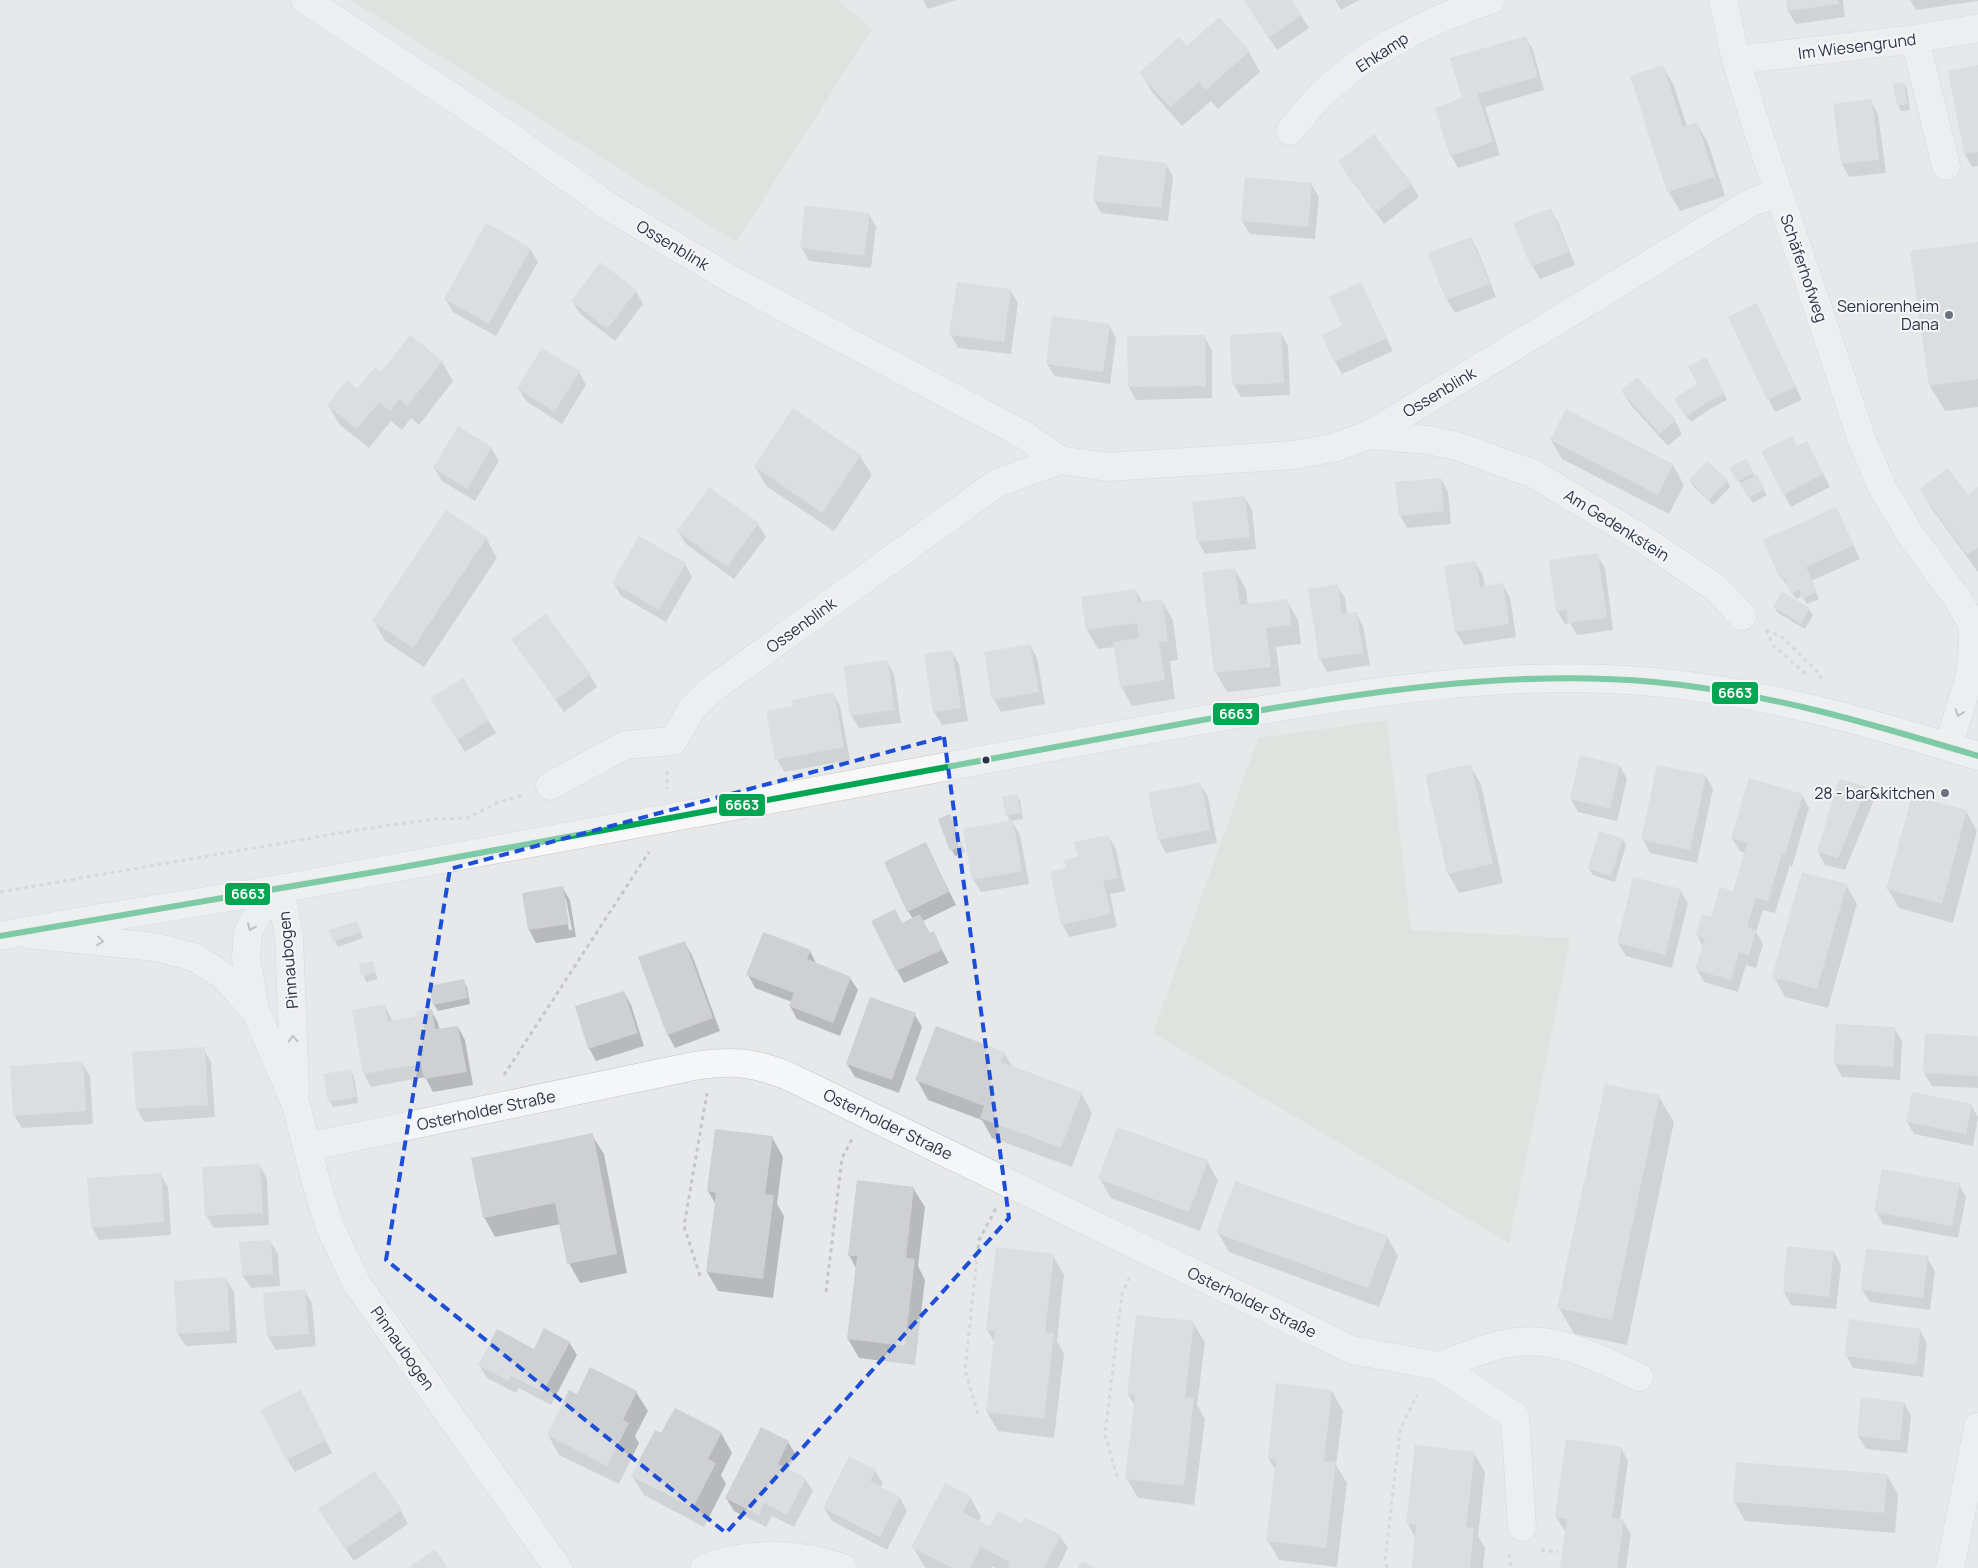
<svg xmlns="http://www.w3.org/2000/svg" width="1978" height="1568" font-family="Manrope,sans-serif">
<rect width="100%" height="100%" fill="#e6e8ea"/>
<!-- green -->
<path fill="#d6ded6" d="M351 0H838L872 29 736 242Z
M1387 720 1411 930 1571 938 1509 1243 1153 1033 1258 738Z"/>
<!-- shadow -->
<path fill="#0003" fill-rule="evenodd" d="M923 0H956L928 9Z
M1245 0H1291L1309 28 1277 50Z
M1335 0H1359L1341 10Z
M1787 0H1843L1845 17 1796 24 1788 11Z
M1910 0H1978V1L1916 10Z
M1526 38 1533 50 1544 90 1485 107 1500 155 1458 168 1451 155 1464 99Z
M1187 47 1249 52 1260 72 1218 109 1211 101 1182 126 1152 92 1141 73Z
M1663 67 1674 86 1687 127 1697 124 1708 143 1725 196 1680 211 1668 191Z
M1978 67V166L1972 167 1965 154Z
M1903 83 1907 89 1910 110 1901 111 1898 105Z
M1871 101 1878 114 1886 173 1849 177 1842 164 1834 106Z
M1339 162 1411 184 1419 197 1384 224 1347 174Z
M1166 164 1173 177 1168 221 1101 213 1094 200Z
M1311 184 1319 197 1315 239 1250 234 1242 221Z
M1550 209 1558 222 1575 265 1540 279 1533 267 1515 224Z
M869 214 876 227 871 268 809 261 802 248Z
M1471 238 1478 251 1496 297 1455 313 1447 300 1430 254Z
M1978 243V407L1945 411 1930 386Z
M530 249 538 262 496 336 453 312 445 299Z
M1361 284 1393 351 1342 374 1335 361 1343 326Z
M1010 290 1018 303 1011 354 958 348 951 335Z
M636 291 643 304 615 341 580 314 572 301Z
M1730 317 1763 318 1802 400 1775 412Z
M1109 325 1116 338 1110 384 1055 376 1047 364Z
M1281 333 1288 346 1290 395 1241 397 1234 385Z
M1204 337 1212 350V398L1136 400 1129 387Z
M442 362 453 381 419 425 411 418 402 430 391 421 369 448 340 425 328 405 357 390 381 374Z
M1709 365 1727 400 1710 409 1691 422 1679 406 1698 384Z
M579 372 586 385 562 424 526 401 518 388Z
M1622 391 1675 421 1682 434 1668 446 1630 404Z
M1566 410 1673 465 1684 485 1669 514 1562 459 1551 440Z
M1797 447 1813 455 1830 487 1791 507 1784 494Z
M491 448 499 461 475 501 442 481 434 468Z
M860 456 872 475 834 531 766 486 755 466Z
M1745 460 1767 495 1753 503 1731 468Z
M1441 479 1448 492 1451 524 1407 528 1400 515Z
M1690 481H1727L1730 487 1713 505 1694 487Z
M1921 489 1967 497 1978 489V572L1932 509Z
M1245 498 1252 510 1256 549 1205 554 1198 541Z
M1836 508 1860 559 1811 581 1819 599 1807 604 1802 596 1796 599 1782 578Z
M758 524 766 537 734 579 686 544 678 531Z
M486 538 497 558 424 667 385 641 374 621Z
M1597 555 1605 568 1613 630 1577 635 1570 623 1565 624 1557 611Z
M1475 563 1483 575 1485 587 1502 584 1510 597 1516 637 1464 645 1456 632 1446 567Z
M685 564 692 577 666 622 621 596 614 583Z
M1235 570 1246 589 1248 606 1287 601 1298 620 1301 644 1276 647 1281 686 1227 692 1216 673Z
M1337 586 1345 598 1347 615 1356 613 1363 626 1370 665 1327 672 1320 659Z
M1136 591 1143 603 1161 600 1173 620 1178 660 1170 661 1175 699 1132 706 1121 686 1115 647 1098 649 1087 630 1082 598Z
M1774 607 1809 609 1813 615 1805 629 1778 613Z
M513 640 590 675 597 687 564 712Z
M1030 645 1037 658 1045 704 1001 712 994 700Z
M951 651 959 664 968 721 942 725 934 712 925 655Z
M887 661 894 674 901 723 859 728 851 715Z
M833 693 840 706 850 760 784 772 777 759 795 707Z
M439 711 488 720 496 733 465 752Z
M1470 765 1481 785 1503 883 1459 893 1448 873Z
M1620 766 1627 779 1617 821 1578 812 1571 799Z
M1706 776 1713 789 1697 863 1650 853 1643 840Z
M1200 784 1208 797 1217 843 1166 853 1159 840 1150 794Z
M1867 788 1874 800 1845 870 1825 865 1818 852Z
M1017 795 1020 801 1023 819 1012 821 1020 835 1029 884 981 892 973 879 1011 822 1007 815Z
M1802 795 1809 808 1792 867 1790 865 1775 913 1763 910 1756 932 1763 944 1756 968 1746 965 1738 992 1704 982 1697 970 1703 947 1697 935 1734 892 1745 853 1740 851 1732 838Z
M1966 811 1977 831 1953 923 1899 908 1888 889Z
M950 816 965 852 955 856 952 850Z
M1108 836 1116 849 1125 891 1110 894 1117 927 1069 937 1062 924 1068 869 1079 858Z
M1622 839 1626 845 1615 882 1593 875 1589 869Z
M926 844 956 905 923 921 930 934 933 933 949 963 904 983 897 970 902 924 913 919 908 911Z
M1846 885 1857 904 1828 1008 1785 997 1774 977Z
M562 887 570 900 576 937 536 943 529 930 523 894ZM564 899H566L572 930H569Z
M1680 890 1688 903 1672 968 1626 956 1618 943Z
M356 922 363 938 338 947 335 941Z
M684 942 692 955 720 1031 675 1048 668 1035 640 958Z
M810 951 817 965 850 978 858 990 840 1036 797 1019 790 1006 792 1002 755 988 748 975Z
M372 963 378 979 366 982 360 965Z
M463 981 467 987 470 1004 438 1011 434 1005Z
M624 992 631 1005 644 1046 596 1061 589 1048Z
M385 1006 393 1022 419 1017 431 1010 438 1023 440 1030 458 1027 465 1040 473 1085 433 1092 425 1077 371 1087 364 1074Z
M915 1015 922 1027 899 1093 855 1077 847 1064Z
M1894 1028 1902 1041 1900 1080 1842 1077 1835 1064Z
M1978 1037V1088L1932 1086 1924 1073Z
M204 1049 211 1062 215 1117 144 1122 137 1109Z
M1004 1053 1013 1068 1081 1093 1092 1113 1072 1167 992 1138 982 1120 928 1100 917 1080Z
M82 1063 90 1076 93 1124 22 1128 14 1115Z
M350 1070 354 1076 358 1103 333 1107 330 1101Z
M1659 1097 1674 1122 1627 1345 1574 1334 1559 1308Z
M1971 1105 1978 1117 1973 1146 1914 1134 1907 1122Z
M592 1135 604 1154 627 1273 580 1283 569 1263 561 1224 495 1237 484 1217Z
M772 1137 783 1157 777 1204 784 1216 773 1298 718 1291 707 1272 716 1205 708 1191Z
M1207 1161 1218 1181 1200 1231 1111 1198 1100 1179Z
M260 1166 267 1179 269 1225 214 1228 206 1215Z
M160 1174 168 1187 171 1235 99 1240 92 1227Z
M1959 1184 1966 1197 1958 1238 1883 1224 1876 1211Z
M913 1188 925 1207 918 1266 925 1280 915 1365 859 1358 848 1339 856 1268 849 1255Z
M1218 1233 1387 1237 1398 1256 1379 1307 1229 1252Z
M270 1241 278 1254 280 1286 251 1288 243 1276Z
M1789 1247 1834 1252 1841 1265 1836 1309 1791 1305 1784 1292Z
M1053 1255 1064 1275 1057 1341 1064 1354 1054 1438 998 1431 987 1412 995 1343 987 1330Z
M1927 1258 1935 1271 1930 1310 1870 1302 1862 1290Z
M226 1279 234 1292 237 1343 186 1346 178 1334Z
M304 1290 312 1303 316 1346 276 1350 268 1337Z
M1193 1323 1205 1342 1197 1405 1205 1419 1194 1505 1138 1498 1127 1479 1135 1406 1128 1394Z
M1920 1330 1927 1343 1923 1377 1853 1368 1846 1355Z
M569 1342 577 1355 551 1405 519 1388 516 1393 487 1378 479 1365Z
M301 1391 332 1453 295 1472 287 1459Z
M1332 1391 1343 1411 1336 1465 1347 1483 1337 1567 1279 1560 1268 1541 1276 1471 1269 1459Z
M636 1392 648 1411 635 1436 639 1443 619 1484 559 1455 548 1435Z
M1904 1403 1911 1416 1907 1453 1866 1449 1858 1436Z
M721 1433 732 1453 721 1475 726 1484 704 1527 644 1495 632 1476Z
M788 1442 796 1455 788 1470 805 1479 813 1491 794 1527 772 1516 766 1527 734 1511 726 1498Z
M1621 1448 1628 1461 1620 1520 1623 1521 1631 1534 1626 1568H1562L1567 1530H1564L1556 1517Z
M1474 1453 1485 1472 1478 1536 1485 1548 1483 1568H1413L1416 1539 1408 1524Z
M875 1471 883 1483 880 1488 900 1498 907 1511 887 1550 832 1521 824 1508Z
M1887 1475 1898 1494 1895 1533 1745 1521 1734 1501Z
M970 1497 981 1517 978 1522 991 1528 1022 1525 1060 1536 1068 1548 1058 1568H996L992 1566 991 1568H927L924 1566 913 1547Z
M401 1511 408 1524 354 1561 327 1522Z"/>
<!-- building -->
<path fill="#ced0d3" d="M1244 0H1292L1302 15 1268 38Z
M1786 0H1838L1839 4 1787 11Z
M1219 17 1250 51 1206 90 1199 82 1170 107 1139 73 1179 37 1187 46Z
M1526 36 1538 77 1478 94 1493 142 1450 156 1435 108 1462 98 1450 58Z
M1663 65 1683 127 1697 122 1715 177 1667 192 1630 76Z
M1978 65V152L1964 154 1948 71Z
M1904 82 1908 104 1897 106 1893 84Z
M1872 99 1879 160 1841 164 1833 104Z
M1374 134 1412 184 1376 212 1338 161Z
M1098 155 1167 163 1161 208 1093 201Z
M1245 177 1312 183 1308 227 1241 221Z
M805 205 870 213 864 256 800 248Z
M1551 208 1569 252 1531 267 1513 223Z
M486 223 531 248 489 324 444 299Z
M1471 237 1490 284 1446 300 1428 253Z
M1978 242V379L1929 386 1910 251Z
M600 262 637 290 607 329 571 301Z
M957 282 1011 289 1004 342 949 335Z
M1361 282 1387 338 1334 362 1322 335 1342 326 1329 297Z
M1757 303 1796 387 1767 400 1728 317Z
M1052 316 1110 324 1103 372 1046 364Z
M1281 332 1284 383 1232 385 1230 335Z
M410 335 443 361 407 406 399 399 390 411 379 402 357 429 327 405 347 380 357 389 375 367 381 372Z
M1205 335 1206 386 1128 387 1127 336Z
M542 348 580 371 554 412 517 388Z
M1706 357 1725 394 1706 403 1686 417 1674 399 1697 384 1688 366Z
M1637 377 1676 420 1660 434 1621 391Z
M793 408 861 455 822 513 754 466Z
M1566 409 1673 464 1658 495 1550 440Z
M458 426 492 447 467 489 433 468Z
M1792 436 1797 446 1807 441 1823 474 1783 495 1761 451Z
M1746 458 1754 473 1737 482 1729 468Z
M1707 461 1728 480 1709 500 1689 480Z
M1948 468 1968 495 1978 487V548L1967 555 1919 489Z
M1757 474 1765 489 1748 498 1740 484Z
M1441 478 1444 511 1399 516 1395 482Z
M709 487 759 523 727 567 677 531Z
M1245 496 1250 537 1197 542 1192 502Z
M1836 507 1854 545 1806 567 1817 592 1802 599 1799 590 1791 594 1784 577 1780 579 1763 540Z
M446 510 487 537 413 648 372 621Z
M639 536 686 563 659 610 612 583Z
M1598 553 1607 618 1568 623 1566 610 1556 612 1549 560Z
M1476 561 1480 587 1503 583 1509 624 1455 632 1444 566Z
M1235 568 1240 605 1288 599 1291 625 1266 628 1271 667 1214 673 1202 572Z
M1338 584 1342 614 1357 612 1363 653 1319 659 1308 589Z
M1136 589 1138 602 1162 599 1168 641 1159 642 1165 680 1120 687 1113 642 1139 638 1137 623 1086 630 1081 597Z
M1782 592 1810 608 1801 624 1773 607Z
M546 614 591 674 556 700 511 639Z
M1030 644 1039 692 992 700 984 652Z
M952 650 961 708 933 712 924 654Z
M888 660 894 710 850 716 844 666Z
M463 678 489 720 457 740 430 698Z
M834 692 844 747 775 760 766 711 793 706 792 700Z
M1580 755 1620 765 1610 809 1570 799Z
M1471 764 1493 864 1447 874 1425 774Z
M1657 765 1706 775 1690 850 1641 840Z
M1749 778 1803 794 1785 855 1782 853 1768 901 1756 898 1747 927 1756 930 1749 956 1739 952 1731 980 1695 970 1705 938 1695 936 1702 914 1711 917 1720 887 1733 891 1747 843 1731 838Z
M1839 779 1867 787 1838 858 1817 852Z
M1201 782 1210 830 1158 840 1148 793Z
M1017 794 1021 813 1006 816 1002 797Z
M1912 796 1967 810 1942 904 1886 889Z
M950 814 963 846 950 851 938 819Z
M1013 820 1022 871 972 880 963 829Z
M1599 831 1623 838 1611 876 1588 869Z
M1109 835 1118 878 1103 881 1111 914 1061 925 1050 872 1066 868 1064 860 1078 857 1074 842Z
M926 842 949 892 907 912 884 862Z
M1802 872 1847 884 1817 989 1772 977Z
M1633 877 1681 889 1665 955 1617 943Z
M563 886 569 924 528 930 522 893Z
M895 909 902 923 920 914 929 933 934 931 942 950 896 971 871 921Z
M357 921 361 932 333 942 329 930Z
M763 932 811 950 807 959 851 977 833 1023 789 1006 794 993 746 975Z
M685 941 713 1018 667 1035 638 957Z
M373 961 376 973 361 976 359 964Z
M464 979 468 998 433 1005 429 986Z
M624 991 638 1033 588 1049 575 1006Z
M870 997 916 1013 892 1080 846 1064Z
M385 1004 388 1021 417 1016 416 1011 432 1009 435 1029 458 1026 467 1072 424 1079 421 1064 363 1074 352 1010Z
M1836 1024 1895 1027 1893 1067 1833 1064Z
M936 1026 1005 1052 1001 1062 1082 1092 1061 1148 980 1118 984 1106 915 1080Z
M1925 1033 1978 1036V1076L1923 1073Z
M205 1047 208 1105 136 1109 132 1052Z
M83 1061 86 1111 13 1116 10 1066Z
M351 1069 356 1097 328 1102 323 1074Z
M1605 1084 1660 1095 1612 1320 1557 1308Z
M1912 1092 1972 1104 1966 1134 1906 1122Z
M1117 1127 1208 1160 1189 1212 1098 1179Z
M715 1129 773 1136 765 1194 774 1195 763 1279 706 1272 716 1193 707 1191Z
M593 1133 617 1254 567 1264 555 1203 483 1218 471 1158Z
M260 1164 263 1213 205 1216 202 1167Z
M1882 1169 1960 1183 1952 1226 1874 1212Z
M161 1173 164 1222 91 1228 87 1178Z
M857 1180 914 1187 906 1258 915 1259 905 1346 847 1339 857 1256H848Z
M1235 1181 1388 1236 1368 1288 1216 1233Z
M271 1240 273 1274 242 1276 239 1242Z
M1787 1246 1834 1251 1829 1297 1783 1292Z
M996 1247 1054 1254 1045 1332 1054 1333 1044 1419 986 1412 995 1331 986 1330Z
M1866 1249 1928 1256 1923 1298 1861 1290Z
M227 1277 230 1331 177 1334 174 1281Z
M305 1289 309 1334 267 1337 263 1293Z
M1136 1315 1194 1321 1185 1397 1194 1398 1184 1486 1125 1479 1135 1396 1127 1394Z
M1849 1319 1921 1329 1916 1365 1845 1356Z
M544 1328 570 1342 543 1392 511 1376 509 1381 478 1365 497 1329 534 1349Z
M590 1367 637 1391 623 1420 629 1423 607 1466 547 1435 569 1390 577 1394Z
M1276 1383 1332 1390 1324 1461 1336 1462 1326 1548 1266 1541 1276 1460 1268 1459Z
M301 1390 326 1440 286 1460 261 1410Z
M1861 1397 1904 1402 1900 1441 1857 1436Z
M675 1408 722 1432 708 1459 716 1463 693 1508 631 1476 655 1430 661 1433Z
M761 1427 789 1441 778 1464 806 1478 787 1515 764 1503 759 1515 725 1498Z
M1566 1439 1622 1447 1612 1518 1624 1519 1617 1568H1560L1567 1519 1555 1517Z
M1415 1445 1475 1452 1466 1527 1474 1528 1470 1568H1412L1416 1525 1406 1524Z
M849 1456 876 1470 870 1481 900 1497 880 1537 823 1508Z
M1736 1462 1887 1474 1884 1513 1733 1502Z
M375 1471 402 1510 345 1549 318 1509Z
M945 1483 971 1496 963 1512 990 1527 998 1511 1021 1523 1024 1517 1061 1535 1044 1568H1007L1010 1562 981 1547 970 1568H953L911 1547Z
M435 1549 448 1568H408Z
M1082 1561 1096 1568H1078Z"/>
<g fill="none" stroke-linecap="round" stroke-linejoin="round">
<!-- minor casing -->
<g stroke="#c4c6c8" stroke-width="29">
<path id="minor" d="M305 0 462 103 611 208 736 282 1024 435 1060 460
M1723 0 1736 60 1754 119 1862 440 1882 487 1910 534 1959 601 1978 634
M1915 39 1946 166
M1736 60 1915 39 1978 28
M1290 131C1299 120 1308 109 1317 99 1362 53 1431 19 1491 0
M1369 435 1428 440 1457 446 1534 474 1646 541 1716 588 1742 616
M1948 746 1969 680 1972 663 1973 626
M550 786 625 745 673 741 691 710 712 689 997 483 1060 460 1108 467 1294 455 1333 448 1369 435 1750 203 1778 192
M280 888 261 909 248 932 246 958 255 1010 296 1105 317 1186 330 1227 357 1284 558 1568
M280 888 289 937 295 1091
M28 934 155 947 194 957 222 975 255 1010
M307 1147 694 1066C732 1060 753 1062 788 1076L1352 1350 1439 1366 1515 1416 1522 1527
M1439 1366C1460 1359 1482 1348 1504 1344 1555 1333 1594 1357 1639 1377
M704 1568C751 1551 796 1552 843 1568
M1950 1568 1978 1427"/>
</g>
<!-- major casing -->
<g stroke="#c2c5c8" stroke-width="29">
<path id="major" d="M0 936C92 918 186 905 279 889 438 861 597 832 756 802 904 775 1053 746 1202 720 1351 695 1502 668 1654 682 1764 692 1872 723 1978 756"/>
</g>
<!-- path -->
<path stroke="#c5c6ca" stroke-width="3" stroke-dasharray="4 4" stroke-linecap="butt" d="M1766 630 1782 637 1821 675 1820 682
M1766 630 1773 645 1809 677
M667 771V789
M0 892 363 829 435 819 467 818 499 802 523 795
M504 1075 649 852
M700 1276 684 1226 707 1093
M826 1292 842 1158 852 1139
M978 1414 965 1370 979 1240 996 1208
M1117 1477 1105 1434 1122 1294 1131 1274
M1541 1550 1558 1552
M1509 1554 1511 1568
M1387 1568 1385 1562 1400 1430 1417 1395"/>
<!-- minor -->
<use href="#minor" stroke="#f5f6f7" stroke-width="28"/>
<!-- major -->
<use href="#major" stroke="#f8f8f8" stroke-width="28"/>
<!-- bus-1 casing -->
<g stroke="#f4f6f9" stroke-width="10">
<path id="bus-1" d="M0 936 398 868 1202 720C1351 695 1503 668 1654 682 1765 692 1872 724 1978 756"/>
</g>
<!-- bus-1 -->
<use href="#bus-1" stroke="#00a651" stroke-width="6"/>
</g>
<!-- one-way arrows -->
<defs><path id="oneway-chevron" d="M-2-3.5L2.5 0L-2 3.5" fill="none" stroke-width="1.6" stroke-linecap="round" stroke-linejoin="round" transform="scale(1.25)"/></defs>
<g stroke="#90959e">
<use href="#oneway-chevron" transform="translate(1959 713) rotate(109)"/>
<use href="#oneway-chevron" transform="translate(251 927) rotate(114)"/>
<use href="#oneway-chevron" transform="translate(100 941) rotate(6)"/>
<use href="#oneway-chevron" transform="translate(293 1039) rotate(-92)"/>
</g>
<!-- marked area -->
<path d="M0 0H1978V1568H0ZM944 737 1009 1218 726 1533 386 1260 450 869Z" fill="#e6e8ea" fill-opacity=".55" fill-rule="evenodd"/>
<path fill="none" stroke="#1d4ed8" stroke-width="4" stroke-dasharray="10 6" stroke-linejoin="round" d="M944 737 1009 1218 726 1533 386 1260 450 869Z"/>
<!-- markers -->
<g fill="#6c737f" stroke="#f4f6f9" stroke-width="2">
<circle cx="1949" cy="315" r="5"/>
<circle cx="1945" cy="793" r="5"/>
</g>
<circle fill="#2b3445" stroke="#f4f6f9" stroke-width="2" cx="986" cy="760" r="4.5"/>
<g text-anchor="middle" stroke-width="4" stroke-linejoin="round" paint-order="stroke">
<!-- street labels -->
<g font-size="16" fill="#2b3445" stroke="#f4f6f9">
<text transform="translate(1857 46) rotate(-7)" y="6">Im Wiesengrund</text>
<text transform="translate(1382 52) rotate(-33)" y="6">Ehkamp</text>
<text transform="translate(673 245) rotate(31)" y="6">Ossenblink</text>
<text transform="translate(1804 268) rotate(71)" y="6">Schäferhofweg</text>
<text transform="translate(1439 392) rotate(-31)" y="6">Ossenblink</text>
<text transform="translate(1617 525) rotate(32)" y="6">Am Gedenkstein</text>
<text transform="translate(801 625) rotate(-36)" y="6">Ossenblink</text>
<text transform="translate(288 960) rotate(-95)" y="6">Pinnaubogen</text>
<text transform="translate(486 1110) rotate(-12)" y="6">Osterholder Straße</text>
<text transform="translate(888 1124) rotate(26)" y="6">Osterholder Straße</text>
<text transform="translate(1252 1302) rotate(26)" y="6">Osterholder Straße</text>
<text transform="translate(403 1348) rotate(55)" y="6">Pinnaubogen</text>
</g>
<!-- poi labels -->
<g font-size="16" fill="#2b3445" stroke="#f4f6f9" text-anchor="end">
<text x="1939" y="312">Seniorenheim<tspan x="1939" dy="18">Dana</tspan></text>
<text x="1935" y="799">28 - bar&amp;kitchen</text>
</g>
</g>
<g stroke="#f4f6f9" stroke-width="2">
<rect x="1711" y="681" width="48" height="24" rx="5" fill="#00a651"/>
<rect x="1212" y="702" width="48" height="24" rx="5" fill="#00a651"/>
<rect x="718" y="793" width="48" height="24" rx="5" fill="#00a651"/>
<rect x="224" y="882" width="47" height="24" rx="5" fill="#00a651"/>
</g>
<g font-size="14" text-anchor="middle" font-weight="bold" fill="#fff">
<text x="1735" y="698">6663</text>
<text x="1236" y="719">6663</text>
<text x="742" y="810">6663</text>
<text x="248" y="899">6663</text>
</g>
</svg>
